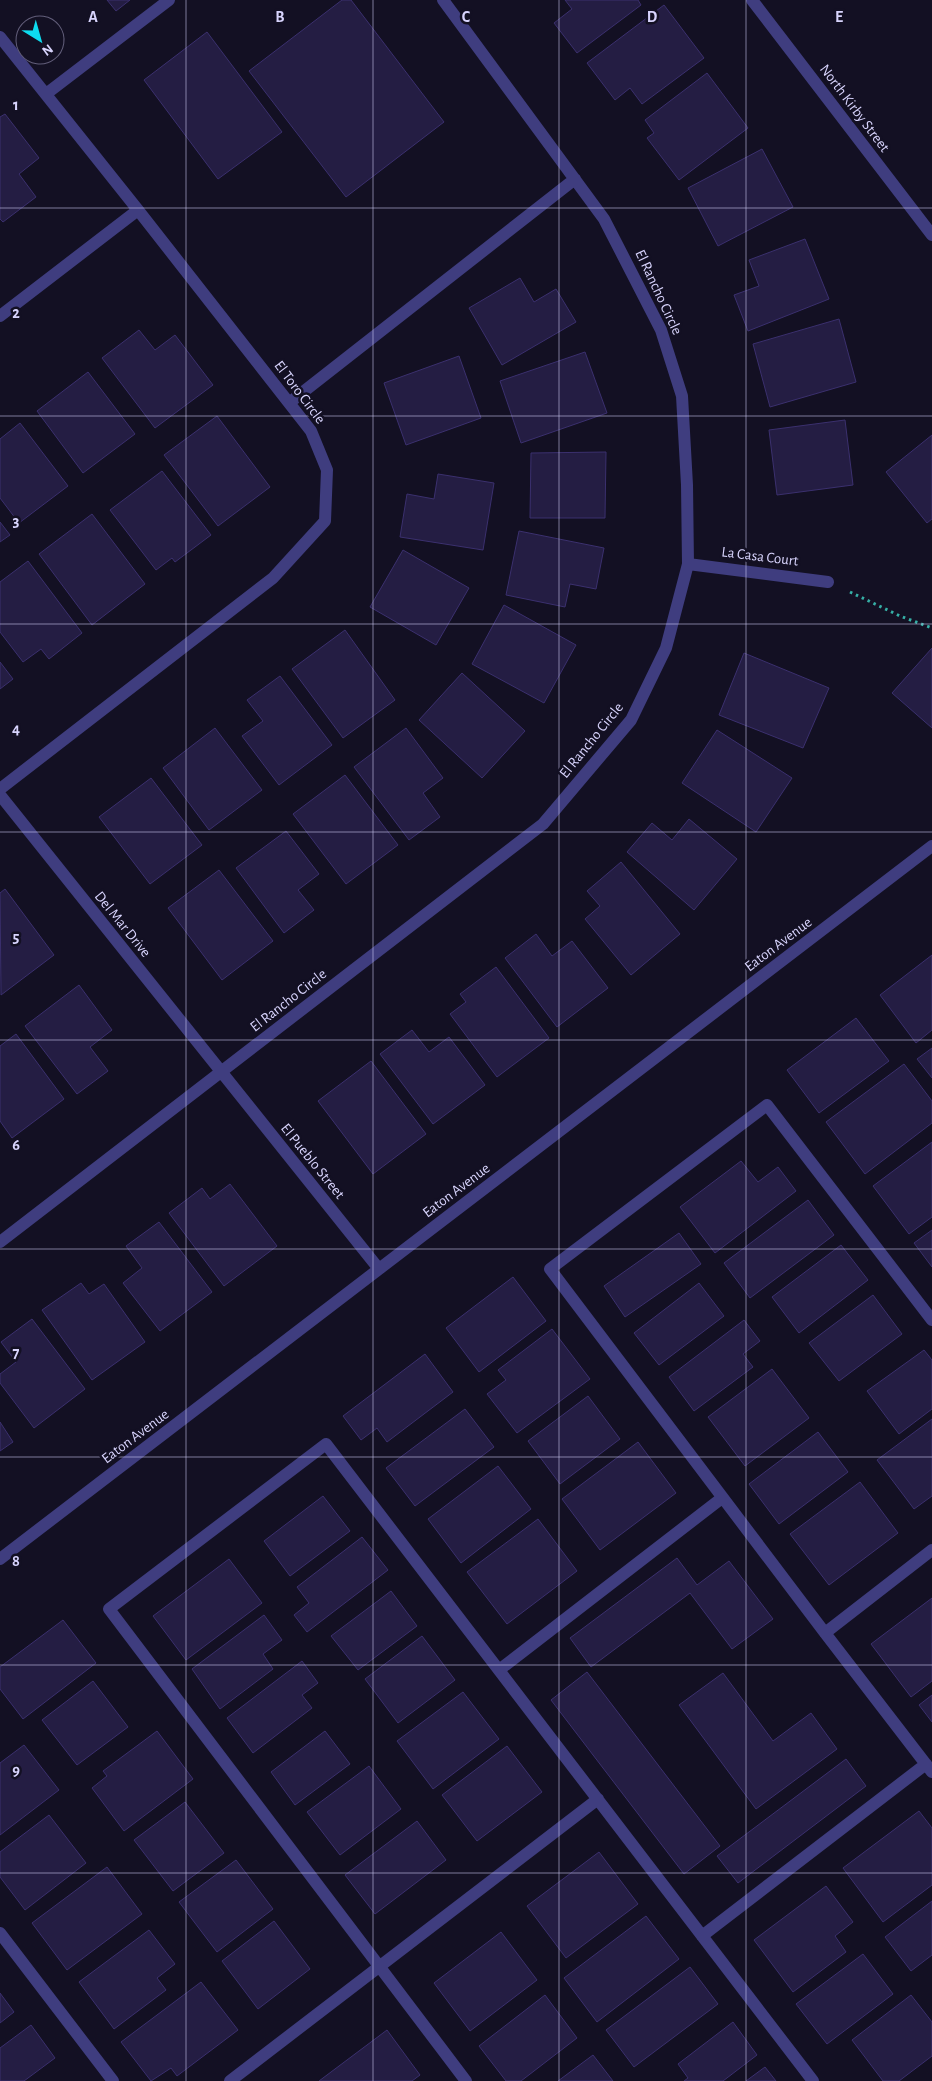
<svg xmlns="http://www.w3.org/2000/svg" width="932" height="2081" font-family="'Alegreya Sans',sans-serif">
<rect width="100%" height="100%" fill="#131023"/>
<!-- building -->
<path fill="#241d43" stroke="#3b306e" d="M107 0H130L116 11Z
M342 0H351L444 122 346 197 249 71Z
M565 0H638L641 5 577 53 554 23 572 9Z
M664 5 704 58 642 104 630 88 615 100 587 63Z
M207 32 282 132 218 179 144 80Z
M707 73 748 128 679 180 647 138 654 133 645 120Z
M5 114 39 158 19 174 36 197 3 222 0 219V117Z
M762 149 793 207 718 246 688 188Z
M805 239 829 299 748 331 734 295 759 286 749 260Z
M520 278 534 302 556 289 576 322 502 365 469 308Z
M839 319 856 382 770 407 753 344Z
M139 330 155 350 175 335 213 385 155 428 102 358Z
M585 352 607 413 521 443 500 381Z
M459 356 481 418 406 445 384 383Z
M88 372 135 434 83 473 37 411Z
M217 416 270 487 218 526 164 455Z
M845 420 853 485 777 495 769 430Z
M20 423 68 486 19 523 0 498V439Z
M932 435V519L927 523 886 472Z
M606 452 605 518H530L531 453Z
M162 471 211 535 175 562 172 558 156 570 110 510Z
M438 474 494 483 483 550 400 537 407 494 434 499Z
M92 514 145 584 92 625 39 554Z
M0 522 10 535 0 542Z
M519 531 604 548 596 589 570 584 565 607 506 595Z
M403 550 469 588 436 645 370 607Z
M28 561 82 633 49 659 41 649 23 662 0 632V582Z
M504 605 576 645 544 703 472 664Z
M345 630 395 700 343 738 292 669Z
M932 648V728L892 693Z
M744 653 829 688 803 748 719 715Z
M0 662 13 679 0 689Z
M462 673 525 731 482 778 419 720Z
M280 676 332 745 279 785 242 736 263 721 247 700Z
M215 728 262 790 209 830 163 768Z
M406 728 443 778 423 793 440 817 409 840 354 767Z
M717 730 792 778 756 832 682 783Z
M345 775 398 845 346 884 293 814Z
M151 778 202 845 150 884 99 817Z
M689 819 737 859 694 910 627 852 652 823 672 840Z
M286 831 319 874 298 890 314 910 284 933 236 868Z
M621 862 680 934 631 975 585 919 600 906 587 891Z
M219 870 273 941 222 980 168 908Z
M5 889 54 955 1 995 0 893Z
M536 934 552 956 572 941 608 988 557 1027 505 958Z
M932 955V1030L916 1043 880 995Z
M496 967 549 1038 497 1077 450 1014 466 1002 460 994Z
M79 985 112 1030 90 1047 108 1071 77 1094 25 1026Z
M856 1018 889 1061 819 1113 787 1070Z
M412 1030 429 1052 449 1037 485 1085 433 1124 380 1054Z
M16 1034 64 1099 12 1138 0 1121V1046Z
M932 1048V1078L917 1059Z
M371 1061 426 1134 373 1174 318 1101Z
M904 1064 932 1101V1123L865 1174 826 1122Z
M932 1142V1217L909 1234 873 1186Z
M741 1161 758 1182 778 1167 796 1191 715 1253 680 1207Z
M230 1184 277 1246 224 1286 169 1213 202 1188 210 1199Z
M808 1200 834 1235 750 1298 724 1263Z
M159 1222 212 1292 160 1331 123 1283 142 1268 126 1246Z
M932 1230V1267L914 1243Z
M679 1233 701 1264 625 1317 604 1286Z
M841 1245 868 1280 799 1333 772 1297Z
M513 1277 546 1321 479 1372 446 1328Z
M81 1283 89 1294 104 1284 145 1342 92 1380 42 1310Z
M699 1283 724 1316 659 1365 634 1333Z
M873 1295 902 1334 839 1381 809 1343Z
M32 1319 85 1389 34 1428 0 1383V1374L16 1362 1 1342Z
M744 1320 760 1341 743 1354 753 1367 694 1411 669 1377Z
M552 1329 590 1379 517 1433 487 1394 506 1380 498 1370Z
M924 1350 932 1360V1409L899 1434 867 1391Z
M425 1354 453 1392 387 1442 377 1428 361 1440 343 1416Z
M772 1369 809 1418 745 1466 708 1417Z
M588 1396 620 1439 560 1484 528 1441Z
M465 1409 494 1447 415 1506 386 1468Z
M932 1419V1496L914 1509 877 1460Z
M0 1422 13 1442 0 1451Z
M818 1432 848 1472 779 1524 749 1484Z
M638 1442 676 1493 600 1550 562 1499Z
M498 1466 531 1509 461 1563 428 1519Z
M860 1482 898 1533 829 1585 790 1534Z
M323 1496 350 1531 290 1576 264 1541Z
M538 1519 577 1571 507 1624 467 1572Z
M362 1537 388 1570 307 1632 294 1615 309 1603 297 1587Z
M677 1558 697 1585 729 1561 773 1619 732 1649 690 1593 591 1667 570 1638Z
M229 1559 262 1603 186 1660 153 1616Z
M391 1591 417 1626 358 1670 331 1636Z
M932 1598V1681L911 1697 871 1644Z
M264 1615 282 1640 263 1654 273 1669 220 1709 192 1669Z
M63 1620 96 1663 23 1719 0 1689V1667Z
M422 1636 455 1680 398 1723 365 1679Z
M302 1661 318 1683 302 1695 312 1708 253 1753 227 1718Z
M587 1672 720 1846 684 1874 551 1700Z
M723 1673 773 1741 811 1713 837 1749 756 1809 679 1705Z
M93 1681 128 1727 77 1765 42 1720Z
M463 1692 499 1739 433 1789 397 1741Z
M932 1695V1722L919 1705Z
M157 1731 193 1779 124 1831 92 1788 107 1776 103 1771Z
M325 1731 350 1764 295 1805 271 1772Z
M24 1745 59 1790 0 1835V1763Z
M507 1746 542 1792 477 1841 442 1795Z
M846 1759 866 1786 738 1883 717 1856Z
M369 1766 401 1809 340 1855 307 1812Z
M185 1802 224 1853 173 1891 134 1840Z
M919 1811 932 1828V1885L883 1922 843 1868Z
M49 1815 86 1863 25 1910 0 1877V1852Z
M417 1821 446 1860 375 1914 345 1875Z
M599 1852 638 1904 566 1958 527 1906Z
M236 1860 273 1909 217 1952 179 1902Z
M107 1867 142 1914 67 1970 32 1923Z
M826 1886 853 1922 835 1936 846 1952 793 1992 754 1940Z
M932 1901V1955L911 1971 885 1937Z
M646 1916 679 1959 597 2022 564 1978Z
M274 1921 310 1969 258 2009 222 1961Z
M149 1930 175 1964 157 1978 166 1990 114 2029 79 1982Z
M501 1932 537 1980 470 2031 434 1983Z
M863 1954 893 1994 827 2044 796 2004Z
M690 1967 718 2004 634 2067 606 2030Z
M201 1982 238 2030 177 2076 171 2068 151 2081 121 2042Z
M0 1993 14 2012 0 2023Z
M545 1995 577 2038 521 2081H506L479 2046Z
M911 1995 932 2022V2056L899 2081H883L852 2040Z
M733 2022 757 2055 723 2081H684L688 2078 678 2064Z
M31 2025 55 2058 24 2081H0V2048Z
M387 2030 420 2075 412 2081H319Z
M593 2055 613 2081H558Z
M765 2067 776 2081H746Z"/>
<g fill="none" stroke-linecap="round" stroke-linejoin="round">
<!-- path -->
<path stroke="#36afa6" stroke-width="3" stroke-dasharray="2.5 4" stroke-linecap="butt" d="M850 592 900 616 932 628"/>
<!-- minor -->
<path stroke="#3f3d7f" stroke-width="12" d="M752 0 932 235
M0 37 138 210 311 431 327 470 325 521 273 578 0 789
M46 94 169 0
M0 316 138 210
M289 403 575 179
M688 564 828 582
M0 795 379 1269
M0 1242 543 824 631 720 666 648 688 564 687 485 682 396 661 330 604 219 443 0
M932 1320 767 1105 550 1269 825 1633 932 1772
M0 1559 932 846
M825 1633 932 1550
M499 1670 722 1498
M0 1933 113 2081
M702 1936 926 1764
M230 2081 598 1799
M466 2081 109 1609 326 1444 813 2081"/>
</g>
<!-- grid -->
<path fill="none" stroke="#d8d4fd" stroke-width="1" stroke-opacity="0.55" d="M186 0V2081M373 0V2081M559 0V2081M746 0V2081M0 208H932M0 416H932M0 624H932M0 832H932M0 1040H932M0 1249H932M0 1457H932M0 1665H932M0 1873H932"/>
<g text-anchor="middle" stroke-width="5" stroke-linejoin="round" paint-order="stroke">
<!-- street labels -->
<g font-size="15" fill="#d8d4fd" stroke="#131023">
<text transform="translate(855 108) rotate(53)" y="5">North Kirby Street</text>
<text transform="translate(659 292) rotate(65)" y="5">El Rancho Circle</text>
<text transform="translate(300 392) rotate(53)" y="5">El Toro Circle</text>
<text transform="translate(760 556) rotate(7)" y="5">La Casa Court</text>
<text transform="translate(591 740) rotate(-51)" y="5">El Rancho Circle</text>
<text transform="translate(123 924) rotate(51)" y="5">Del Mar Drive</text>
<text transform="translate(778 944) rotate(-37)" y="5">Eaton Avenue</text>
<text transform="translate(288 1000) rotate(-38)" y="5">El Rancho Circle</text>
<text transform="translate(313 1161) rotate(51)" y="5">El Pueblo Street</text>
<text transform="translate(456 1190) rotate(-37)" y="5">Eaton Avenue</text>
<text transform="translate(135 1436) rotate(-37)" y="5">Eaton Avenue</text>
</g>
</g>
<g font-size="16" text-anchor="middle" font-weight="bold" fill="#d8d4fd" stroke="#131023" stroke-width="5" stroke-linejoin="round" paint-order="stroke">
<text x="93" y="22">A</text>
<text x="280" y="22">B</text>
<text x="466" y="22">C</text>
<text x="652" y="22">D</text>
<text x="839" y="22">E</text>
<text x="16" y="110">1</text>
<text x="16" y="318">2</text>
<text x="16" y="526">3</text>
<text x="16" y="734">4</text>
<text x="16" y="942">5</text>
<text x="16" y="1150">6</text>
<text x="16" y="1358">7</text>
<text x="16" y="1566">8</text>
<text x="16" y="1775">9</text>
</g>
<!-- north arrow -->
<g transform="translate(40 40) rotate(143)"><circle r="24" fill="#131023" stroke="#625e7a"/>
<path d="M0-4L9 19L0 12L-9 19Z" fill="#0ddcef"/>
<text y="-8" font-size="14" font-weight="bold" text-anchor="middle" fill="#d8d4fd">N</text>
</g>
</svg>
